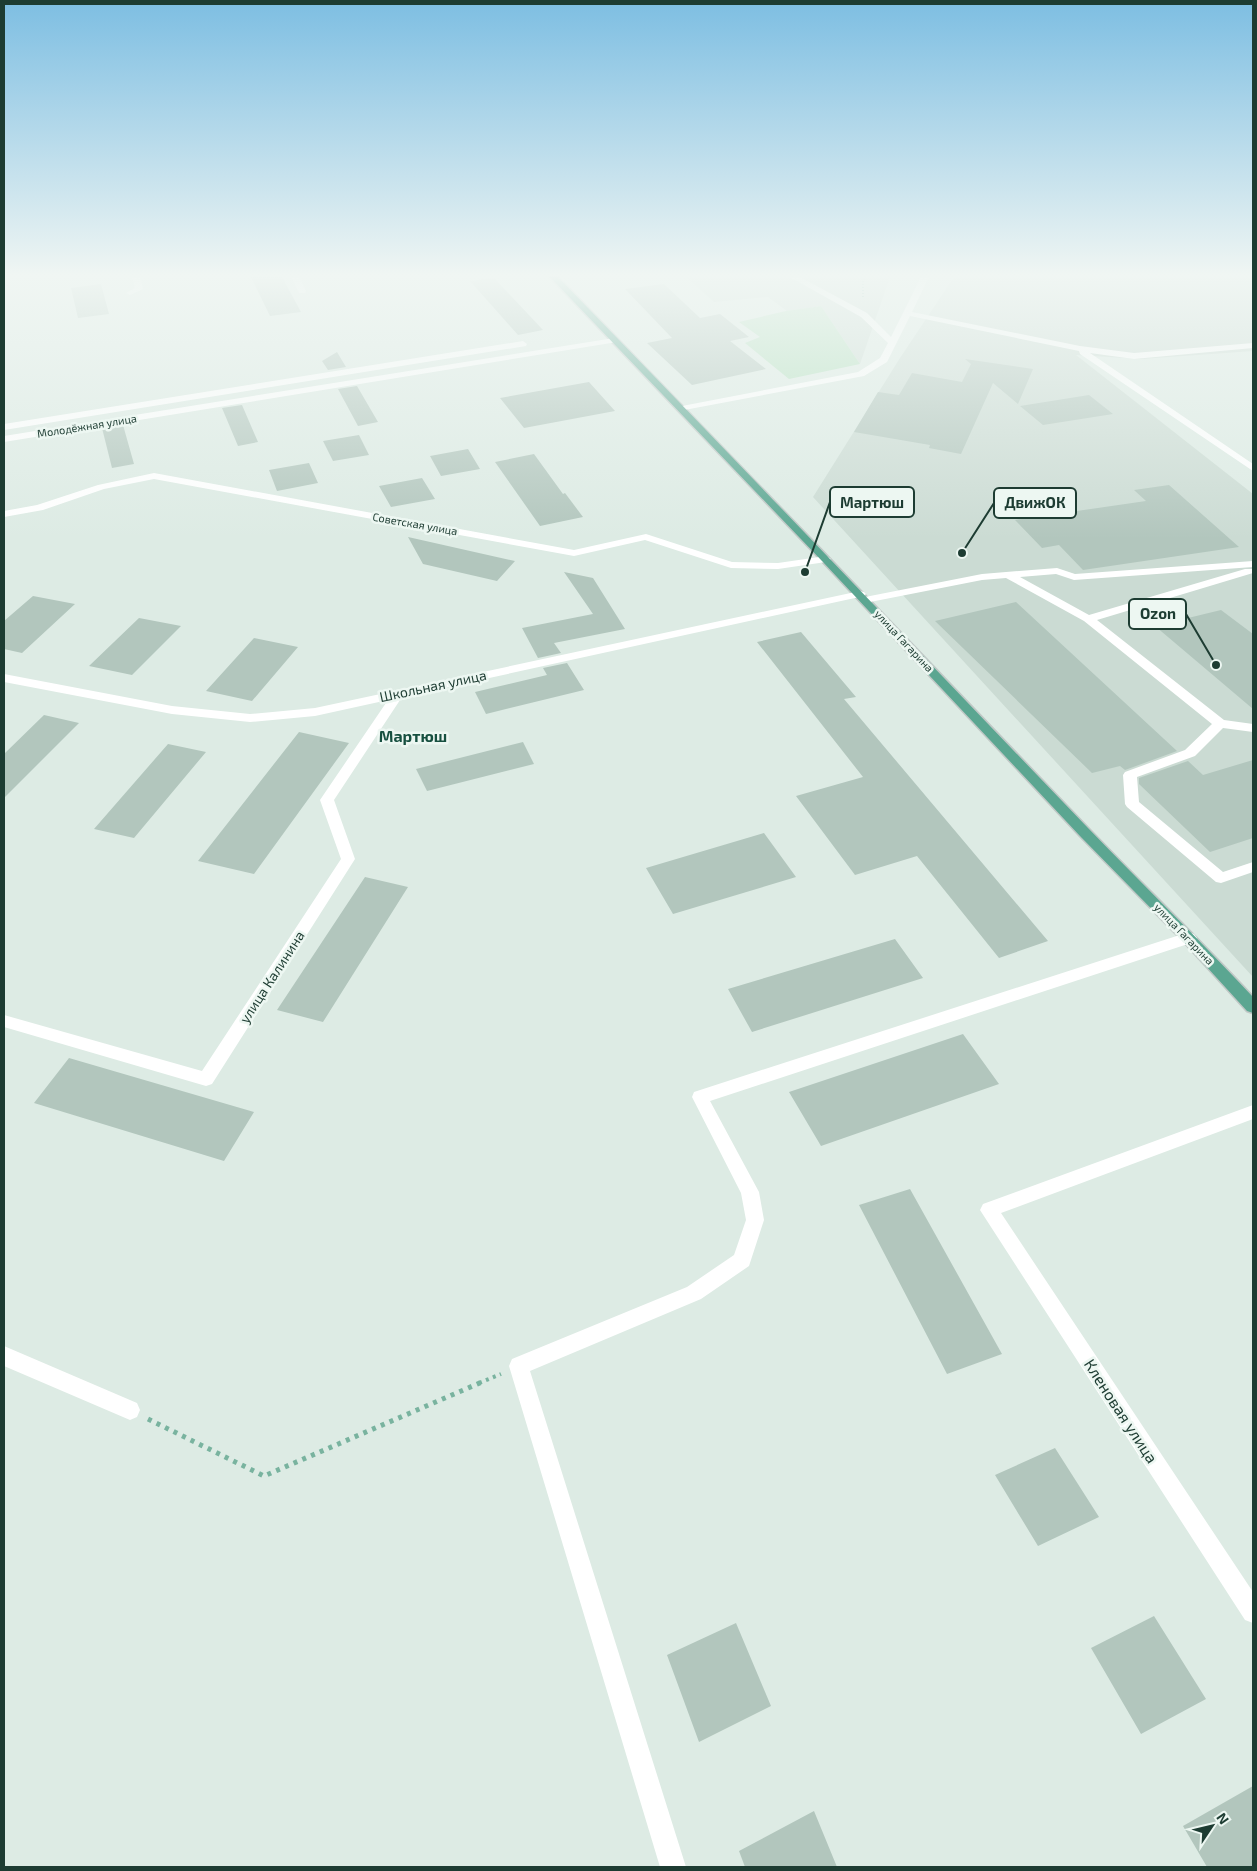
<svg xmlns="http://www.w3.org/2000/svg" width="1257" height="1871" font-family="'Exo 2',sans-serif">
<rect width="100%" height="100%" fill="#ddebe4"/>
<!-- built -->
<path fill="#cbdbd3" d="M686 277H890L860 364 821 306 787 311 768 297 714 302Z
M954 277H1253V351L1141 359 1076 355 1253 494V977L813 497 900 358Z"/>
<!-- green -->
<path fill="#b2dfbd" d="M821 306 860 364 789 379 745 343 760 337 739 322 786 311Z"/>
<!-- building -->
<path fill="#b2c6bd" d="M251 277H282L301 312 270 316Z
M494 278 543 330 518 335 470 281Z
M101 284 109 314 78 318 71 288Z
M664 284 700 318 720 314 749 337 730 341 766 369 692 385 647 343 672 338 625 289Z
M337 352 346 367 328 370 322 361Z
M965 359 1033 369 1018 404 993 383 961 454 929 448 930 445 854 432 878 392 899 395 912 373 962 382 971 364Z
M589 382 615 411 524 428 500 398Z
M357 386 378 422 358 426 338 389Z
M1089 395 1113 414 1043 425 1020 406Z
M242 405 258 442 238 446 222 408Z
M123 425 134 464 112 468 102 428Z
M359 435 369 455 333 461 323 441Z
M468 449 480 469 441 476 430 456Z
M534 454 563 494 565 493 583 517 540 526 495 462Z
M309 463 318 483 277 491 269 470Z
M422 478 435 499 391 507 379 486Z
M1169 485 1239 547 1083 570 1059 545 1042 548 1015 520 1146 501 1134 490Z
M408 537 515 561 497 581 423 564Z
M564 572 593 578 625 629 554 643 561 653 538 658 522 628 593 614Z
M33 596 75 604 22 653 4 649V621Z
M1016 602 1177 751 1125 770 1120 766 1092 773 935 621Z
M1221 610 1253 634V709L1155 626Z
M139 618 181 626 132 675 89 666Z
M801 632 856 697 844 699 1048 941 999 958 917 856 855 875 796 796 863 777 757 642Z
M254 638 298 647 252 701 206 691Z
M567 663 584 690 486 714 475 692 547 675 543 668Z
M44 715 79 723 4 798V754Z
M299 732 349 743 254 874 198 861Z
M523 742 534 764 427 791 416 769Z
M168 744 206 752 134 838 94 829Z
M1253 760V838L1210 852 1139 784V778L1188 761 1203 775Z
M764 833 796 877 673 914 646 868Z
M365 877 408 887 323 1022 277 1010Z
M895 939 923 978 752 1032 728 989Z
M963 1034 999 1084 821 1146 789 1092Z
M69 1058 254 1112 224 1161 34 1103Z
M910 1189 1002 1354 947 1374 859 1205Z
M1055 1448 1099 1517 1038 1546 995 1475Z
M1154 1616 1206 1699 1141 1734 1091 1648Z
M736 1623 771 1706 699 1742 667 1655Z
M1253 1786V1867H1207L1183 1826Z
M814 1811 837 1867H745L739 1851Z"/>
<g fill="none" stroke-linecap="round" stroke-linejoin="round">
<!-- major casing -->
<g stroke="#c0c8c6" stroke-width="3">
<path id="major" d="M550 277H558C736 460 911 644 1088 828 1143 885 1199 939 1253 997V1013L1247 1011 1184 942 1080 836 822 561Z"/>
</g>
<!-- path-far2 -->
<path stroke="#79b39f" stroke-width="2" stroke-dasharray="1 2" stroke-linecap="butt" d="M863 297V281L866 277"/>
<!-- path-far1 -->
<path stroke="#79b39f" stroke-width="4" stroke-dasharray="3 4.5" stroke-linecap="butt" d="M479 1383 501 1374"/>
<!-- path -->
<path stroke="#79b39f" stroke-width="5" stroke-dasharray="4 5.5" stroke-linecap="butt" d="M148 1419 264 1476 482 1382"/>
<!-- minor -->
<path fill="#fff" fill-rule="evenodd" d="M132 277H140L143 289 130 295 126 293 135 288Z
M291 277H299L306 291 305 293H299Z
M790 277H800L867 313 891 337 921 277H929L912 312 1080 346 1134 353 1253 343V348L1134 359 1090 353 1253 464V471L1080 354 1079 351 910 316 887 362 864 376 679 411V407L682 406 858 372 880 358 888 343 861 317Z
M614 338H617V342L4 442V436Z
M523 341 527 344 526 346 4 430V424Z
M154 473 574 550 646 534 732 562 778 563 826 556 831 559 826 562 778 569 731 568 645 540 574 556 154 479 104 489 43 510 4 517V511L37 505 98 485Z
M1253 561V567L1074 580 1056 574 1020 577 1089 615 1245 569H1253V573L1097 620 1224 720 1253 724V732L1223 728 1195 756 1137 777 1139 802 1223 872 1253 862V872L1221 883 1216 882 1127 807 1125 804 1123 775 1125 772 1185 750 1212 724 1084 621 1006 578 982 580 865 603 859 600 865 597 982 574 1057 568 1075 574Z
M860 591 864 592 866 594 864 596 402 697 334 800 355 859 212 1084 206 1086 4 1027V1015L202 1071 341 859 320 800 388 700 315 716 250 722 172 714 4 682V674L172 706 250 714 315 708Z
M1189 932 1194 934 1197 938 1194 942 710 1101 759 1192 764 1220 749 1266 701 1299 530 1371 686 1867H660L509 1366 512 1359 687 1287 734 1255 746 1220 741 1193 692 1097 694 1092Z
M1253 1105V1119L1001 1213 1253 1592V1623L1245 1620 980 1210 983 1204Z
M4 1346 137 1403 140 1410 137 1417 130 1420 4 1366Z"/>
<!-- major -->
<use href="#major" fill="#5ba691" fill-rule="evenodd"/>
</g>
<!-- sky -->
<linearGradient id="sky" x2="0" y2="1"><stop stop-color="#7dbee2"/><stop offset="0.51" stop-color="#f0f6f3"/><stop offset="1" stop-color="#f0f6f3" stop-opacity="0"/></linearGradient>
<rect width="1257" height="539" fill="url(#sky)"/>
<g text-anchor="middle" stroke-width="5" stroke-linejoin="round" paint-order="stroke">
<!-- far-street labels -->
<g font-size="11" fill="#1d3c32" stroke="#edf7f2">
<text transform="translate(87 426) rotate(-9)" y="4">Молодёжная улица</text>
<text transform="translate(415 524) rotate(10)" y="4">Советская улица</text>
<text transform="translate(904 641) rotate(47)" y="4">улица Гагарина</text>
<text transform="translate(1184 934) rotate(46)" y="4">улица Гагарина</text>
</g>
<!-- street labels -->
<g font-size="14" fill="#1d3c32" stroke="#edf7f2">
<text transform="translate(433 686) rotate(-12)" y="5">Школьная улица</text>
<text transform="translate(272 977) rotate(-57)" y="5">улица Калинина</text>
</g>
<!-- quarter labels -->
<g font-size="16" font-weight="bold" fill="#175040" stroke="#edf7f2">
<text x="413" y="742">Мартюш</text>
</g>
<!-- near-street labels -->
<g font-size="16" fill="#1d3c32" stroke="#edf7f2">
<text transform="translate(1121 1411) rotate(57)" y="6">Кленовая улица</text>
</g>
</g>
<!-- callouts -->
<path fill="none" stroke="#1d3c32" stroke-width="2" d="M805 572L830 502M962 553L994 503M1216 665L1186 614"/>
<g fill="#1d3c32" stroke="#edf7f2" stroke-width="2">
<circle cx="805" cy="572" r="5"/>
<circle cx="962" cy="553" r="5"/>
<circle cx="1216" cy="665" r="5"/>
</g>
<g fill="#edf7f2" stroke="#1d3c32" stroke-width="2">
<rect x="830" y="487" width="84" height="30" rx="5"/>
<rect x="994" y="488" width="82" height="30" rx="5"/>
<rect x="1129" y="599" width="57" height="30" rx="5"/>
</g>
<g font-size="15" text-anchor="middle" font-weight="bold" fill="#1d3c32">
<text x="872" y="508">Мартюш</text>
<text x="1035" y="508">ДвижОК</text>
<text x="1158" y="619">Ozon</text>
</g>
<!-- border -->
<rect width="1257" height="1871" fill="none" stroke="#1d3c32" stroke-width="10"/>
<!-- north arrow -->
<g transform="translate(1212 1826) rotate(55)" stroke="#edf7f2" stroke-width="4" paint-order="stroke">
<path d="M0-4L9 19L0 12L-9 19Z" fill="#1d3c32"/>
<text y="-8" font-size="14" font-weight="bold" text-anchor="middle" fill="#1d3c32">N</text>
</g>
</svg>
